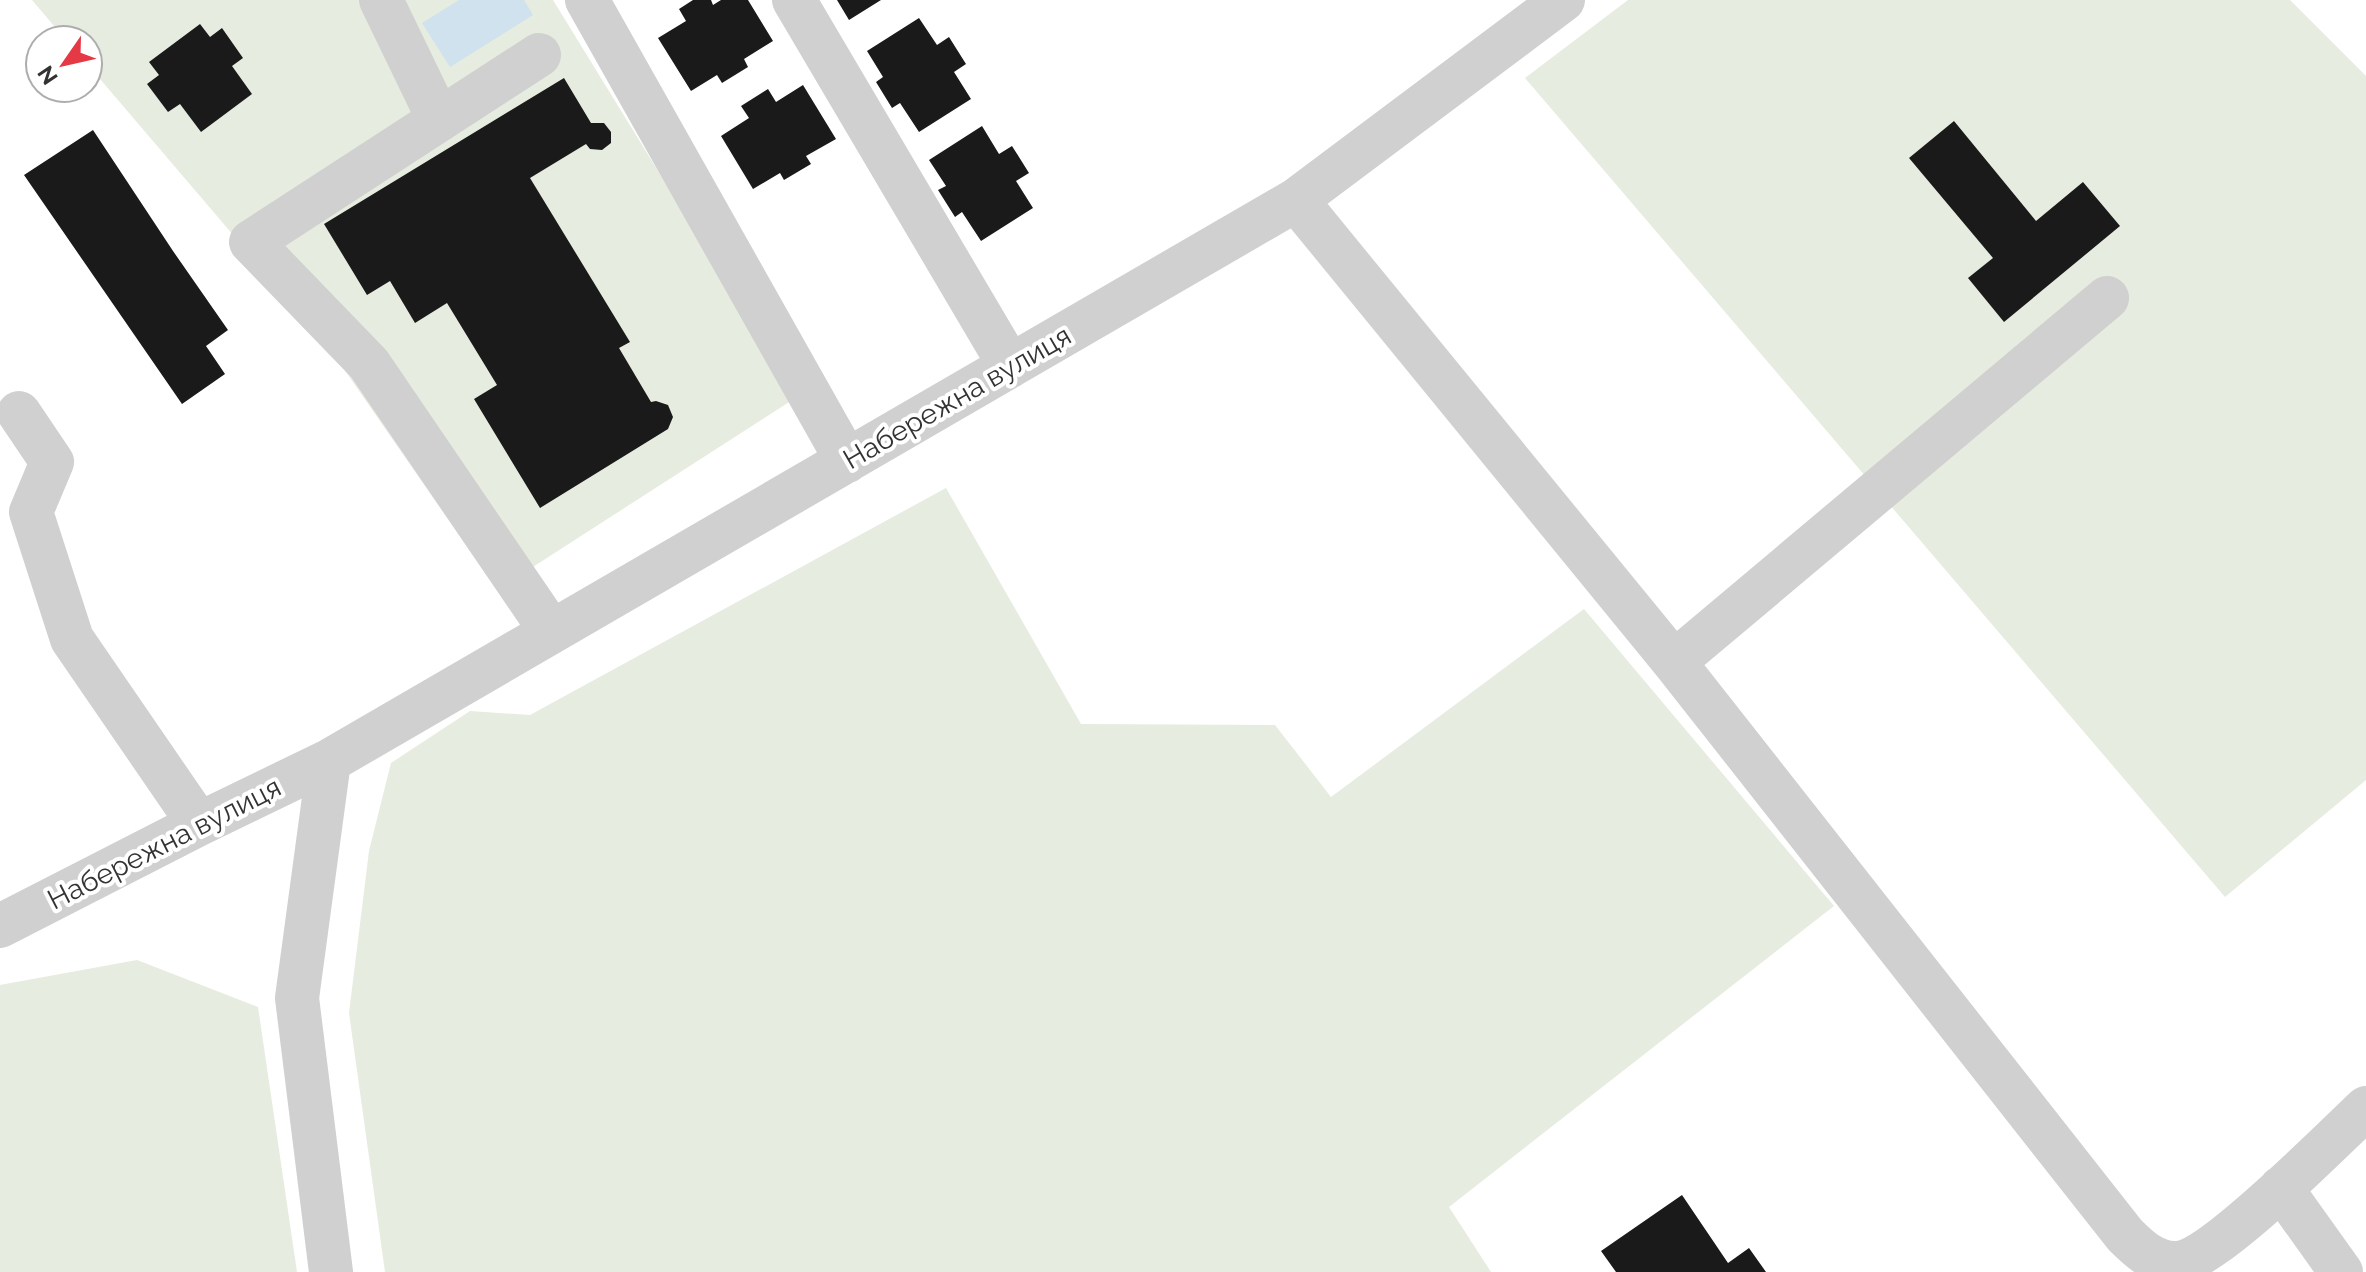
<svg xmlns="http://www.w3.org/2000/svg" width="2366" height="1272" font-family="Raleway,sans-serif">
<rect width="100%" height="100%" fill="#fff"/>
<!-- green -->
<path fill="#e6ecdf" d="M32 0H553L797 397 497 590 328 346 88 65V40H66Z
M1628 0H2290L2366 76V780L2225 897 1525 78Z
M946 488 1081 724 1275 725 1331 797 1584 609 1834 906 1449 1207 1491 1272H385L349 1013 369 851 391 763 470 711 530 715Z
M137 960 258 1007 297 1272H0V985Z"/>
<!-- water -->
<path fill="#cfe2ee" d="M459 0H524L533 15 450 67 422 23Z"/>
<!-- building -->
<path fill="#1a1a1a" d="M693 0H711L713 5 721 0H748L773 41 744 59 748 67 722 83 717 75 691 91 658 38 686 21 679 9Z
M837 0H881L849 20Z
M919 18 937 45 949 37 966 64 954 72 971 99 919 132 900 103 892 108 876 82 883 77 867 51Z
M200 24 210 37 222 28 243 58 232 66 252 94 201 132 180 104 168 112 147 84 159 75 149 62Z
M564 78 591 123H604L611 132V143L602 150 590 149 586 144 530 178 630 342 619 348 651 402 656 401 668 405 673 417 668 429 540 508 474 399 497 385 447 303 415 323 390 281 367 295 324 224Z
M803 85 836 139 806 156 811 164 784 180 780 173 753 189 721 136 749 118 741 106 768 89 776 102Z
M1954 121 2036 221 2083 182 2120 226 2004 322 1968 278 1993 258 1909 158Z
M982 126 999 154 1012 146 1029 173 1016 181 1033 208 981 241 962 212 955 217 938 190 946 186 929 160Z
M93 130 173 251 228 330 206 346 225 374 182 404 24 175Z
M1682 1195 1728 1263 1749 1248 1766 1272H1616L1601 1251Z"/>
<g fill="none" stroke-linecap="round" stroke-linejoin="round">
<!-- minor -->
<path stroke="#d0d0d0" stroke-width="44" d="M381 0 439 120
M587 0 847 461
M794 0 1010 366
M539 55 251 242 369 364 551 631
M1296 200 1674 662 2125 1235C2140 1250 2155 1264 2177 1263 2214 1260 2334 1138 2366 1108
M19 413 52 462 31 512 72 639 199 824
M1674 662 2107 298
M329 761 297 998 331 1272
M0 926 199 824 329 761 1296 200 1563 0
M2281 1188 2341 1272"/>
</g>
<g text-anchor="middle" stroke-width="8" stroke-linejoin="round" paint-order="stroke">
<!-- street labels -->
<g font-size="28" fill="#333" stroke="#fff">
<text transform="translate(957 397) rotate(-30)" y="10">Набережна вулиця</text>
<text transform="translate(164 843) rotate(-27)" y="10">Набережна вулиця</text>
</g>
</g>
<!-- north arrow -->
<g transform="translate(64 64) rotate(236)"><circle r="38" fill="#ffffff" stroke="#adadad" stroke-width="2"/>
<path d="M0-6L14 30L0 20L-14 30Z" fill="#e63946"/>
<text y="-12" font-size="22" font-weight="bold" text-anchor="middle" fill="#333333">N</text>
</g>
</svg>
